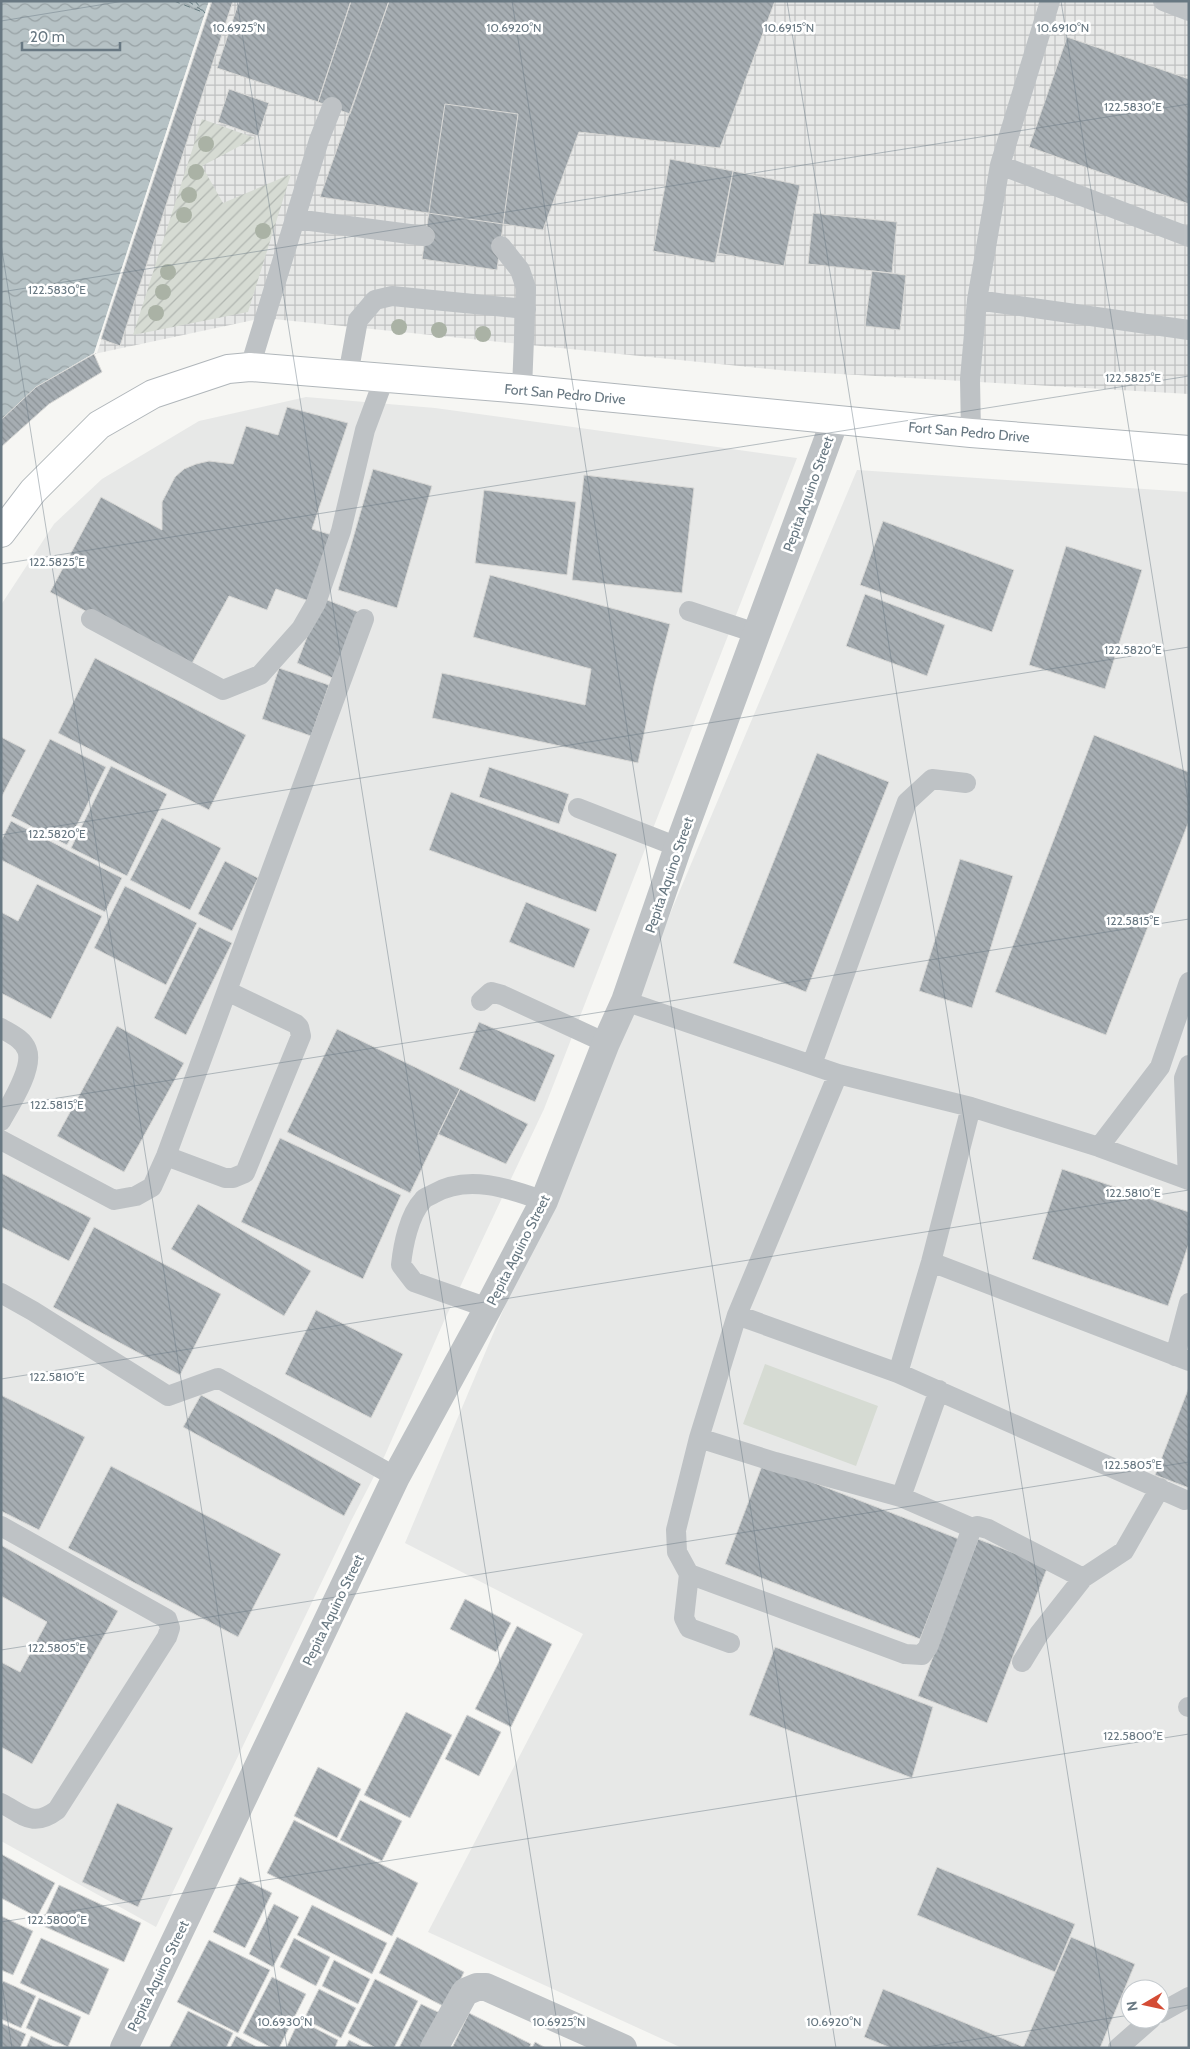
<svg xmlns="http://www.w3.org/2000/svg" width="1190" height="2049" font-family="Cabin,sans-serif">
<defs>
<pattern id="industrial-grid" width="8" height="8" patternUnits="userSpaceOnUse" patternTransform="scale(1.25)"><rect width="8" height="8" fill="#e7e8e7"/><path d="M0 4h8M4 0v8" fill="none" stroke="#bfc1c1"/></pattern>
<pattern id="garden-furrows" width="10" height="10" patternUnits="userSpaceOnUse" patternTransform="scale(1.25)"><rect width="10" height="10" fill="#d6dbd3"/><path d="M-1 1l2-2M0 10L10 0M9 11l2-2" fill="none" stroke="#b1b6b1"/></pattern>
<pattern id="water-waves" width="16" height="10" patternUnits="userSpaceOnUse" patternTransform="scale(1.25)"><rect width="16" height="10" fill="#b6c2c5"/><path d="M0 5q4-4 8 0t8 0" fill="none" stroke="#98a2a5"/></pattern>
<pattern id="building-back-hatch" width="6" height="6" patternUnits="userSpaceOnUse" patternTransform="scale(1.25)"><rect width="6" height="6" fill="#a6adb2"/><path d="M-1 5l2 2M0 0l6 6M5-1l2 2" fill="none" stroke="#8b9296"/></pattern>
</defs>
<rect width="100%" height="100%" fill="#f6f6f3"/>
<!-- built -->
<path fill="#e7e8e7" fill-rule="evenodd" d="M306 397 435 408 797 458 544 1109 444 1321 385 1455 350 1523 156 1927 1 1841V605L54 524 102 479 199 421Z
M857 470 1189 492V2048H682L428 1932 583 1634 405 1543ZM1130 1989H1160V2019H1130Z"/>
<!-- industrial -->
<path fill="url(#industrial-grid)" d="M209 1H1189V394L789 371 263 318 94 354Z"/>
<!-- garden -->
<path fill="url(#garden-furrows)" d="M202 119 255 138 202 166 223 203 291 174 248 312 133 335Z"/>
<!-- pitch -->
<path fill="#d6dbd3" d="M765 1364 878 1406 856 1466 743 1424Z"/>
<!-- water -->
<path fill="url(#water-waves)" d="M1 1H209L94 354 36 387 1 420Z"/>
<!-- pier -->
<path fill="#f6f6f3" d="M209 1H211L208 14 97 353H95V356L38 389 1 422V420L36 387 94 353Z"/>
<g fill="none" stroke-linecap="round" stroke-linejoin="round">
<!-- ferry -->
<path stroke="#63797e" stroke-width="1" stroke-dasharray="6 5" stroke-linecap="butt" d="M174 1 205 13
M188 1 203 11
M195 1 205 13"/>
</g>
<!-- building -->
<path fill="url(#building-back-hatch)" stroke="#d8d8d6" d="M212 1H233L120 346 101 339Z
M239 1H351L318 102 217 68Z
M351 1H389L350 114 318 102Z
M389 1H775L720 148 579 132 543 230 320 197Z
M1067 37 1189 79V204L1029 147Z
M229 89 269 103 258 136 218 122Z
M445 104 518 114 497 270 422 259Z
M670 159 733 171 715 263 653 251Z
M733 171 800 185 784 266 718 253Z
M813 213 897 222 892 273 808 264Z
M872 271 906 275 900 330 865 326Z
M94 354 102 372 49 404 1 447V420L36 387Z
M287 407 348 423 312 529 339 537 314 603 276 589 267 610 229 596 190 667 50 592 101 497 162 530V502L175 477 184 469 196 464 209 461 233 464 246 426 278 435Z
M373 469 432 486 397 608 338 590Z
M584 475 694 488 682 593 572 580Z
M484 490 576 502 567 575 475 563Z
M883 521 1014 570 992 632 860 585Z
M1066 546 1142 570 1105 689 1029 665Z
M490 575 670 624 654 686 638 763 432 718 442 673 585 705 591 669 473 637Z
M865 594 945 625 927 676 846 646Z
M322 598 361 613 335 679 297 663Z
M95 658 246 735 209 810 58 733Z
M279 668 329 685 311 736 262 719Z
M1094 735 1189 772V821L1106 1035 995 992Z
M1 737 26 750 1 798Z
M50 739 106 767 67 845 11 816Z
M817 753 889 782 806 992 733 963Z
M111 766 167 794 127 876 71 848Z
M489 767 569 794 559 824 479 797Z
M451 792 617 854 596 912 429 850Z
M162 818 221 848 190 910 130 880Z
M11 821 122 878 105 912 1 860V841Z
M960 859 1013 876 972 1008 919 991Z
M225 861 258 878 232 931 198 914Z
M37 884 102 916 51 1019 1 993V912L18 921Z
M125 886 197 923 166 985 94 948Z
M526 902 590 929 574 968 509 942Z
M199 927 232 943 186 1035 154 1018Z
M479 1022 555 1055 535 1102 459 1069Z
M117 1026 184 1063 124 1172 57 1136Z
M337 1029 460 1089 410 1193 287 1132Z
M460 1089 528 1124 506 1164 438 1134Z
M280 1138 401 1195 363 1279 241 1222Z
M1062 1169 1189 1212V1243L1168 1306 1032 1259Z
M1 1173 91 1218 69 1261 1 1227Z
M198 1204 311 1271 284 1316 171 1249Z
M94 1227 221 1294 180 1375 53 1307Z
M316 1310 403 1354 371 1418 285 1374Z
M1189 1387V1488L1155 1475Z
M1 1395 85 1437 39 1530 1 1511Z
M201 1395 361 1484 344 1516 183 1427Z
M763 1463 959 1539 920 1639 725 1564Z
M111 1466 281 1554 238 1637 68 1548Z
M978 1539 1048 1566 987 1723 918 1696Z
M1 1545 118 1611 32 1764 1 1747V1662L20 1672 47 1622 1 1596Z
M465 1599 511 1623 496 1652 450 1629Z
M517 1626 552 1644 511 1727 475 1709Z
M775 1647 933 1707 912 1778 749 1715Z
M406 1712 452 1735 410 1818 364 1795Z
M467 1715 501 1732 479 1776 445 1759Z
M318 1767 361 1789 337 1838 294 1816Z
M360 1800 402 1821 382 1861 340 1840Z
M117 1803 173 1828 138 1907 82 1882Z
M294 1820 418 1883 392 1936 267 1873Z
M1 1854 55 1883 37 1917 1 1898Z
M937 1867 1075 1924 1055 1972 917 1915Z
M240 1877 272 1893 245 1948 213 1932Z
M59 1885 141 1923 124 1962 41 1925Z
M274 1904 299 1917 273 1967 249 1954Z
M312 1905 387 1943 372 1974 297 1935Z
M1 1916 33 1931 13 1975 1 1970Z
M397 1937 464 1972 447 2008 379 1973Z
M1071 1937 1135 1964 1100 2048H1023Z
M41 1938 109 1969 89 2015 20 1983Z
M294 1938 330 1957 316 1986 280 1967Z
M209 1940 270 1970 238 2033 177 2002Z
M334 1960 370 1979 358 2004 322 1986Z
M272 1977 306 1994 279 2048H272L243 2033Z
M375 1979 418 2001 394 2048H376L348 2033Z
M3 1981 36 1996 21 2028 1 2019V1986Z
M319 1989 356 2008 341 2038 304 2019Z
M883 1989 1021 2046V2048H891L864 2037Z
M39 1998 81 2017 68 2047 26 2028Z
M421 2004 442 2014 426 2048H399Z
M188 2011 233 2033 226 2048H169Z
M469 2013 531 2044 529 2048H452Z
M299 2020 338 2040 335 2048H286Z
M1 2023 26 2034 20 2048H1Z
M31 2036 56 2048H26Z
M236 2036 259 2048H230Z
M349 2040 365 2048H345Z
M535 2042 546 2048H532Z"/>
<g fill="none" stroke-linecap="round" stroke-linejoin="round">
<!-- secondary casing -->
<g stroke="#b0b6ba" stroke-width="30">
<path id="secondary" d="M1 533 33 491 99 425 153 394 228 369 250 367 522 389 971 433 1189 450"/>
</g>
<!-- service -->
<path stroke="#bec2c5" stroke-width="20" d="M1163 1 1189 11
M1000 165 1050 1
M295 219 425 236
M501 246 520 270 526 288 522 389
M977 300 1189 330
M250 367 319 140 332 107
M348 375 358 320 375 300 392 296 526 309
M971 433 970 379 977 300 1000 165 1189 237
M689 611 756 633
M91 619 223 690 260 675 301 629 316 603 341 531 365 430 384 379
M578 808 678 847
M481 1001 491 992 502 995 606 1043
M625 1001 838 1074 971 1107 1099 1147 1189 1180
M1 1028C11 1034 23 1039 27 1050 34 1068 10 1105 1 1121
M812 1064 907 802 932 779 966 783
M1 1140 114 1200 136 1196 152 1187 166 1156 364 619
M1099 1147 1160 1067 1189 982
M166 1156 225 1178H233L245 1173 301 1036 299 1027 296 1024 227 991
M1188 1180 1184 1078 1189 1065
M931 1262 1189 1361
M1 1293 33 1311 168 1396 218 1378 396 1477
M488 1308 414 1282 401 1265C403 1245 409 1215 423 1200 425 1197 430 1196 433 1194 467 1174 509 1188 544 1201
M737 1315 898 1373 1185 1500
M1175 1356 1189 1303
M898 1373 931 1262 971 1107
M699 1438 775 1462 901 1497 972 1528
M901 1497 939 1390
M1 1526 167 1619 170 1628 167 1637 57 1810C33 1828 24 1815 1 1803
M689 1574 905 1654 922 1655 928 1647 972 1528 977 1526 988 1529 1083 1578
M730 1643 689 1628 684 1618 689 1574 677 1552 676 1530 699 1438 737 1315 838 1074
M1022 1662 1039 1634 1083 1578 1124 1551 1160 1488
M1188 1707H1189
M1160 2013 1189 1997
M1118 2048 1151 2019"/>
<!-- minor -->
<path stroke="#bec2c5" stroke-width="28" d="M124 2048 396 1477 488 1308 544 1201 606 1043 625 1001 678 847 835 420
M434 2048 465 1992 477 1987H486L623 2048"/>
<!-- secondary -->
<use href="#secondary" stroke="#fff" stroke-width="28"/>
</g>
<!-- trees -->
<g fill="#aab2a5">
<circle cx="206" cy="144" r="8"/>
<circle cx="196" cy="172" r="8"/>
<circle cx="189" cy="195" r="8"/>
<circle cx="184" cy="215" r="8"/>
<circle cx="263" cy="231" r="8"/>
<circle cx="168" cy="272" r="8"/>
<circle cx="163" cy="292" r="8"/>
<circle cx="156" cy="313" r="8"/>
<circle cx="399" cy="327" r="8"/>
<circle cx="439" cy="330" r="8"/>
<circle cx="483" cy="334" r="8"/>
</g>
<!-- ticks -->
<path fill="none" stroke="#687882" stroke-width="1" stroke-opacity="0.45" d="M237 1 561 2048M512 1 836 2048M787 1 1111 2048M1061 1 1189 807M1 21 124 1M1 244 287 2048M1 292 1189 104M1 564 1189 376M1 835 1189 647M1 1107 1189 919M1 1379 1189 1190M1 1650 1189 1462M1 1922 1189 1734M1 1978 12 2048M1160 2010 1189 2005M920 2048 1130 2015"/>
<g text-anchor="middle" stroke-width="5" stroke-linejoin="round" paint-order="stroke">
<!-- street labels -->
<g font-size="14" fill="#687882" stroke="#fff">
<text transform="translate(565 394) rotate(5)" y="5">Fort San Pedro Drive</text>
<text transform="translate(969 432) rotate(5)" y="5">Fort San Pedro Drive</text>
<text transform="translate(808 494) rotate(-70)" y="5">Pepita Aquino Street</text>
<text transform="translate(669 875) rotate(-71)" y="5">Pepita Aquino Street</text>
<text transform="translate(518 1250) rotate(-63)" y="5">Pepita Aquino Street</text>
<text transform="translate(333 1610) rotate(-64)" y="5">Pepita Aquino Street</text>
<text transform="translate(158 1976) rotate(-64)" y="5">Pepita Aquino Street</text>
</g>
</g>
<g font-size="12" text-anchor="middle" fill="#687882" stroke="#fff" stroke-width="5" stroke-linejoin="round" paint-order="stroke">
<text x="239" y="32">10.6925°N</text>
<text x="514" y="32">10.6920°N</text>
<text x="789" y="32">10.6915°N</text>
<text x="1063" y="32">10.6910°N</text>
<text x="1133" y="111">122.5830°E</text>
<text x="57" y="294">122.5830°E</text>
<text x="1133" y="382">122.5825°E</text>
<text x="57" y="566">122.5825°E</text>
<text x="1133" y="654">122.5820°E</text>
<text x="57" y="838">122.5820°E</text>
<text x="1133" y="925">122.5815°E</text>
<text x="57" y="1109">122.5815°E</text>
<text x="1133" y="1197">122.5810°E</text>
<text x="57" y="1381">122.5810°E</text>
<text x="1133" y="1469">122.5805°E</text>
<text x="57" y="1652">122.5805°E</text>
<text x="1133" y="1740">122.5800°E</text>
<text x="57" y="1924">122.5800°E</text>
<text x="285" y="2026">10.6930°N</text>
<text x="559" y="2026">10.6925°N</text>
<text x="834" y="2026">10.6920°N</text>
</g>
<!-- border -->
<rect width="1190" height="2049" fill="none" stroke="#687882" stroke-width="5"/>
<!-- north arrow -->
<g transform="translate(1145 2004) rotate(261)"><circle r="24" fill="#ffffff" stroke="#c3c9cd"/>
<path d="M0-4L9 19L0 12L-9 19Z" fill="#d44c35"/>
<text y="-8" font-size="14" font-weight="bold" text-anchor="middle" fill="#687882">N</text>
</g>
<!-- scale -->
<path d="M22 42v8h98v-8" fill="none" stroke="#687882" stroke-width="2.5"/>
<text x="30" y="42" font-size="15" fill="#687882" stroke="#ffffff" stroke-width="4" paint-order="stroke">20 m</text>
</svg>
